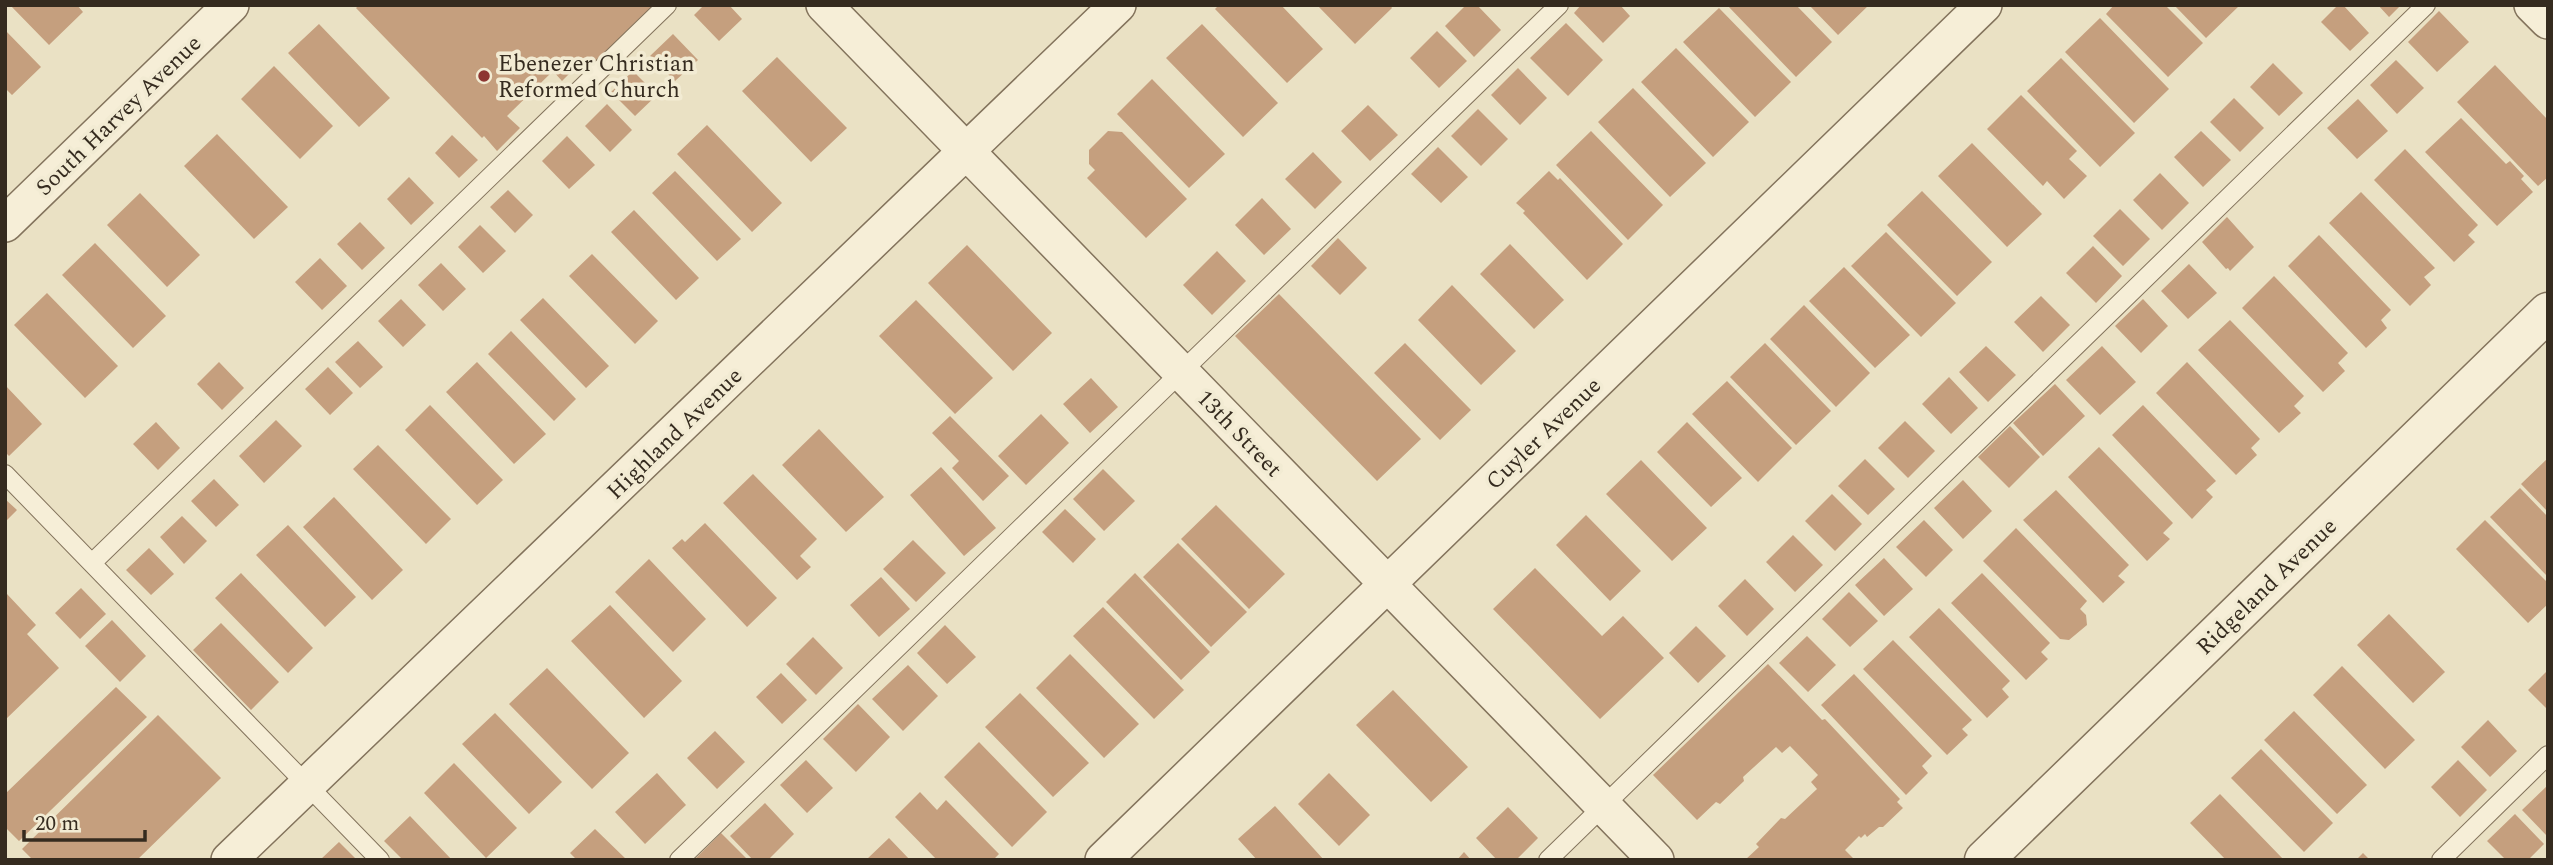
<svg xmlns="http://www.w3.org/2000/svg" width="2553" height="865" font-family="Spectral,serif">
<rect width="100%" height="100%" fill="#eae1c4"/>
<!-- building -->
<path fill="#c59f7e" d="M10 5H77L83 12 49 45Z
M359 5H655L586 71 578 65 562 81 553 71 507 116 520 128 497 151 484 136 482 138 356 8Z
M704 5H729L742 19 719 41 694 15Z
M1219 5H1281L1323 49 1287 83 1215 9Z
M1317 5H1390L1392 8 1355 44Z
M1466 5H1477L1501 30 1474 57 1445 26Z
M1581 5H1620L1630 16 1603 43 1574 13Z
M1727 5H1796L1832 42 1796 77Z
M1809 5H1869L1838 35Z
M2114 5H2165L2203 43 2168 77 2106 14Z
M2174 5H2240L2206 38Z
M2338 5H2343L2369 33 2350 51 2321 22Z
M2378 5H2401L2389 17Z
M1719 8 1791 82 1755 117 1683 42Z
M2439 11 2469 42 2437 72 2408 42Z
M2100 18 2169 89 2134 123 2065 52Z
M1566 23 1603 60 1568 96 1530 58Z
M319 24 390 98 359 127 288 53Z
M1202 24 1278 103 1243 137 1166 58Z
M5 30 41 67 12 95 5 88Z
M1437 31 1467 61 1439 88 1410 58Z
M673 34 698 60 675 81 650 56Z
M1676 48 1749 122 1713 157 1641 82Z
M777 57 847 128 811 162 742 91Z
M2061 58 2135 133 2100 167 2027 91Z
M2396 60 2424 88 2397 114 2370 85Z
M2273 63 2303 93 2279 116 2250 87Z
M2495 65 2548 120V177L2538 186 2457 102Z
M274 66 333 126 300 159 241 99Z
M1518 68 1547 98 1520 125 1491 95Z
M633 71 657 95 635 116 611 92Z
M1152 79 1225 154 1189 188 1117 114Z
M1633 88 1706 163 1670 197 1598 122Z
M2021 95 2077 151 2069 159 2087 176 2064 199 2047 181 2043 186 1987 129Z
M2234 98 2264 128 2240 152 2210 122Z
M2358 99 2388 131 2357 159 2327 128Z
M607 104 632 130 610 152 585 126Z
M1368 105 1398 135 1370 161 1341 131Z
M1478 109 1508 139 1481 166 1451 136Z
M2461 118 2506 164 2510 161 2524 176 2521 179 2533 192 2497 226 2425 152Z
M707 125 782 203 752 232 677 154Z
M1108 131 1122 132 1187 199 1146 238 1087 178 1095 170 1089 164V150Z
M1591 131 1663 205 1628 240 1556 165Z
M2201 131 2231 160 2203 187 2174 157Z
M217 134 288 207 254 239 184 166Z
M452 135 478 160 459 178 435 153Z
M567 136 595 165 569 189 542 161Z
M1972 143 2042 214 2007 247 1938 176Z
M1438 147 1468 177 1441 203 1411 174Z
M2405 149 2478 225 2468 235 2475 242 2454 262 2374 180Z
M1313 152 1342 182 1315 209 1285 179Z
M675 171 741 239 717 261 652 193Z
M1549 171 1558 180 1560 178 1623 244 1587 280 1523 213 1525 211 1516 203Z
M2160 173 2189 203 2162 230 2133 200Z
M409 177 434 203 411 225 387 199Z
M508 190 533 215 515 233 490 207Z
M1922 191 1992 262 1957 296 1887 225Z
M2361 192 2435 268 2424 277 2431 285 2410 306 2329 223Z
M140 193 200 255 167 287 107 225Z
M1262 198 1291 229 1264 255 1235 225Z
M2120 209 2150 239 2123 266 2093 236Z
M634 210 699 278 676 300 611 232Z
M2227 217 2254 247 2230 271 2228 268 2226 269 2202 242Z
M360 222 385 248 362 270 337 244Z
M480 225 506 251 483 273 458 247Z
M1886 232 1956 303 1921 337 1851 266Z
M2319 235 2391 310 2381 320 2387 328 2366 348 2288 266Z
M1338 238 1367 268 1340 295 1311 266Z
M95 243 166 316 133 348 62 275Z
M1510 244 1564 300 1534 329 1480 274Z
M967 245 1052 333 1013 371 928 283Z
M2093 246 2122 276 2096 303 2066 273Z
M1217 251 1246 281 1212 315 1183 285Z
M592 254 658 321 635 344 569 276Z
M320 258 347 286 322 310 295 282Z
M441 263 466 289 443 311 418 285Z
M2189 264 2217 293 2188 319 2161 291Z
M1844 267 1910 335 1875 368 1809 301Z
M2274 276 2348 353 2338 363 2345 371 2323 392 2242 308Z
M1452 285 1516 351 1481 385 1418 320Z
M47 293 118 366 85 398 14 325Z
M1279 294 1421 439 1377 481 1235 336Z
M2041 296 2070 325 2043 352 2014 322Z
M543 298 609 366 586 388 520 320Z
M401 299 426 325 403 347 378 321Z
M2143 299 2168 326 2141 353 2115 326Z
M916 300 993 378 955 414 879 336Z
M1804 305 1870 373 1836 407 1770 339Z
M2230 320 2304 396 2294 406 2301 413 2279 433 2198 350Z
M511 331 576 399 554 421 488 354Z
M358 341 383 367 360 388 335 362Z
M1405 343 1471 410 1440 440 1374 373Z
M1765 343 1831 411 1796 445 1730 377Z
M1986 346 2016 375 1988 402 1959 372Z
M2102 346 2136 382 2100 415 2066 380Z
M219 362 244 388 222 410 197 384Z
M477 362 546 434 514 464 446 392Z
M2187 362 2260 439 2251 448 2257 455 2236 475 2156 393Z
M328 367 353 393 330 415 305 389Z
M1949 377 1978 408 1951 434 1922 404Z
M1091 378 1118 407 1090 433 1063 404Z
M1727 381 1792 448 1758 482 1692 414Z
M2055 384 2085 416 2043 456 2013 423Z
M5 385 42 424 9 456 5 452Z
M430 405 503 480 477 505 405 430Z
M2143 405 2216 481 2206 490 2213 497 2192 519 2112 435Z
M1041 414 1069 443 1026 485 998 456Z
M950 416 1009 476 983 501 952 468 959 461 932 433Z
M276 420 302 446 264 483 239 456Z
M1905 421 1935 451 1908 478 1878 448Z
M156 422 180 448 158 470 133 444Z
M1687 422 1742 478 1711 507 1657 452Z
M2010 426 2040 457 2009 488 1978 457Z
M819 429 884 497 846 532 782 465Z
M378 445 451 519 426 544 353 469Z
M2099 447 2173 523 2163 533 2170 539 2147 561 2068 477Z
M2548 458V512L2521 484Z
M1865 459 1895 489 1868 515 1838 486Z
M1641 460 1707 528 1672 561 1606 494Z
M941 467 996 528 964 556 910 495Z
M1103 469 1135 501 1104 531 1073 499Z
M753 474 817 539 800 556 811 567 797 580 723 503Z
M214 479 239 505 216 527 191 501Z
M1963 480 1992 511 1963 539 1934 508Z
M2520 488 2548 517V577L2490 517Z
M2056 490 2129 565 2118 576 2125 582 2103 603 2023 520Z
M1832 494 1862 524 1835 551 1805 521Z
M334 497 403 570 372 600 303 527Z
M5 499 17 510 5 522Z
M1216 505 1285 574 1249 609 1181 539Z
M1065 509 1096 539 1073 563 1042 532Z
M1586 515 1641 571 1610 601 1556 545Z
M182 516 207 541 184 564 160 537Z
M1924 520 1953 550 1926 577 1896 547Z
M2485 520 2548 583V604L2528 623 2456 549Z
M705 523 777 598 747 627 672 548 682 539 685 542Z
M288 525 356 597 325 627 256 555Z
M2016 528 2087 601 2080 609 2086 615 2087 625 2069 640 2060 639 1983 561Z
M1793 535 1823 565 1795 592 1766 562Z
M913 540 946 573 916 602 883 569Z
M1178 543 1247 612 1211 647 1143 577Z
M149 548 174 574 151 595 126 570Z
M1884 558 1913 589 1884 616 1855 585Z
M649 559 706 619 673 652 615 592Z
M1535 568 1602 636 1623 616 1664 658 1600 719 1493 609Z
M241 573 313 648 288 673 215 598Z
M1135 573 1210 652 1181 680 1106 602Z
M1982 573 2050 643 2041 652 2048 659 2026 680 1951 603Z
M881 577 910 609 879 637 850 605Z
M1745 579 1774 609 1747 636 1718 606Z
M81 588 106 614 80 639 55 613Z
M1849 592 1878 621 1850 647 1822 619Z
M7 594 36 625 27 634 59 668 5 720Z
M610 605 682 681 644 718 571 641Z
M1103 607 1184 690 1154 719 1073 636Z
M1939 608 2010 681 2002 689 2009 697 1987 718 1909 637Z
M2389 614 2445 672 2413 703 2357 645Z
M112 620 146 656 120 682 85 646Z
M221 623 279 682 251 710 193 650Z
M945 625 976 657 947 684 917 653Z
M1696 626 1726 656 1698 683 1669 653Z
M1807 636 1836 665 1808 692 1779 663Z
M813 637 843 668 816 695 786 664Z
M1893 640 1972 720 1962 729 1968 735 1947 755 1863 669Z
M1070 654 1139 724 1104 758 1036 688Z
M1768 664 1822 720 1825 719 1900 799 1897 802 1903 808 1883 827H1879L1867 837 1865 834 1861 838 1859 836 1845 850 1855 860H1745L1759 847 1756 844 1781 818 1785 819 1817 789 1811 782 1818 775 1790 746 1782 753 1776 747 1743 777 1744 781 1720 804 1716 802 1697 820 1653 775Z
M908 665 938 696 903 731 872 699Z
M2342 666 2415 740 2385 769 2313 695Z
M547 668 629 753 592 789 509 704Z
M2548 670V710L2528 690Z
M781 673 807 700 782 724 756 697Z
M1854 674 1932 756 1922 766 1928 773 1906 795 1821 705Z
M116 687 147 717 19 841 5 827V794Z
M1393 690 1468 767 1431 802 1356 725Z
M1020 693 1089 763 1053 797 985 727Z
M858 704 890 737 856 772 823 739Z
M2294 711 2367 785 2337 814 2264 740Z
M495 713 562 782 529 814 462 744Z
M158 715 221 778 137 860H33L22 849Z
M2488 720 2517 751 2490 777 2461 747Z
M715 731 745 762 717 789 687 758Z
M979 742 1047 812 1012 847 944 777Z
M2261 749 2333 823 2304 852 2231 778Z
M806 760 833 788 807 813 780 785Z
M2458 760 2487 790 2460 817 2431 787Z
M454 763 517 828 486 858 424 793Z
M657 773 686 805 645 844 615 812Z
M1329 773 1370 815 1339 846 1298 804Z
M2548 785V837L2522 810Z
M920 792 937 810 946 800 999 854 993 860H937L895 817Z
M2220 794 2284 860H2226L2190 823Z
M765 803 794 834 768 860H753L730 836Z
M1275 806 1324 860H1257L1238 839Z
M1508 807 1538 838 1516 860H1497L1476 838Z
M2515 814 2544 844 2528 860H2506L2487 841Z
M410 816 452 860H403L384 841Z
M595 829 627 860H577L570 853Z
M721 833 748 860H694Z
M889 838 910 860H866Z
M339 842 357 860H320Z
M1464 852 1471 860H1457Z
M2363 853 2370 860H2356Z"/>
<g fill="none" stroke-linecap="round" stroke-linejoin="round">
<!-- service casing -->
<g stroke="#83735c" stroke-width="20">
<path id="service" d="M5 474 380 860
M92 563 667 5
M679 860 1559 5
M1548 860 2426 5
M2441 860 2548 755"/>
</g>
<!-- minor casing -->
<g stroke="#83735c" stroke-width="38">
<path id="minor" d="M824 5 1656 860
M2532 5 2548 21
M5 224 231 5
M229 860 1118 5
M1103 860 1984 5"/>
</g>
<!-- tertiary casing -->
<g stroke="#83735c" stroke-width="41">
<path id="tertiary" d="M1984 860 2548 312"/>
</g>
<!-- service -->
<use href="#service" stroke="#f6eed7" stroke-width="18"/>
<!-- minor -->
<use href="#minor" stroke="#f6eed7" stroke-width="35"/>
<!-- tertiary -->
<use href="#tertiary" stroke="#f6eed7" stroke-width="38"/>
</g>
<!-- markers -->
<circle fill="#8d3632" stroke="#f2ebd3" stroke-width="2.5" cx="484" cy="76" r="7"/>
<g text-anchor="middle" stroke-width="7" stroke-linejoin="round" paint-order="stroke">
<!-- poi labels -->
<g font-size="23" fill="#352b1f" stroke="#f2ebd3" text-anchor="start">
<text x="498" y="71">Ebenezer Christian<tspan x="498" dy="26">Reformed Church</tspan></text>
</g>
<!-- street labels -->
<g font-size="23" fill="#352b1f" stroke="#f2ebd3">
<text transform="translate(118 115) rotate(-44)" y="8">South Harvey Avenue</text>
<text transform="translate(674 433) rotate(-44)" y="8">Highland Avenue</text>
<text transform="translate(1240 433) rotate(46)" y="8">13th Street</text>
<text transform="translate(1543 433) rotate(-44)" y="8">Cuyler Avenue</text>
<text transform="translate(2266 586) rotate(-44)" y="8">Ridgeland Avenue</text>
</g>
</g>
<!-- border -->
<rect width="2553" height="865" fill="none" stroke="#352b1f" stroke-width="14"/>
<!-- scale -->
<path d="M24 830v10h121v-10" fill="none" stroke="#352b1f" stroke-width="3.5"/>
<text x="35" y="830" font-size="21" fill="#352b1f" stroke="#f2ebd3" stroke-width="5" paint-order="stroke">20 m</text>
</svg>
